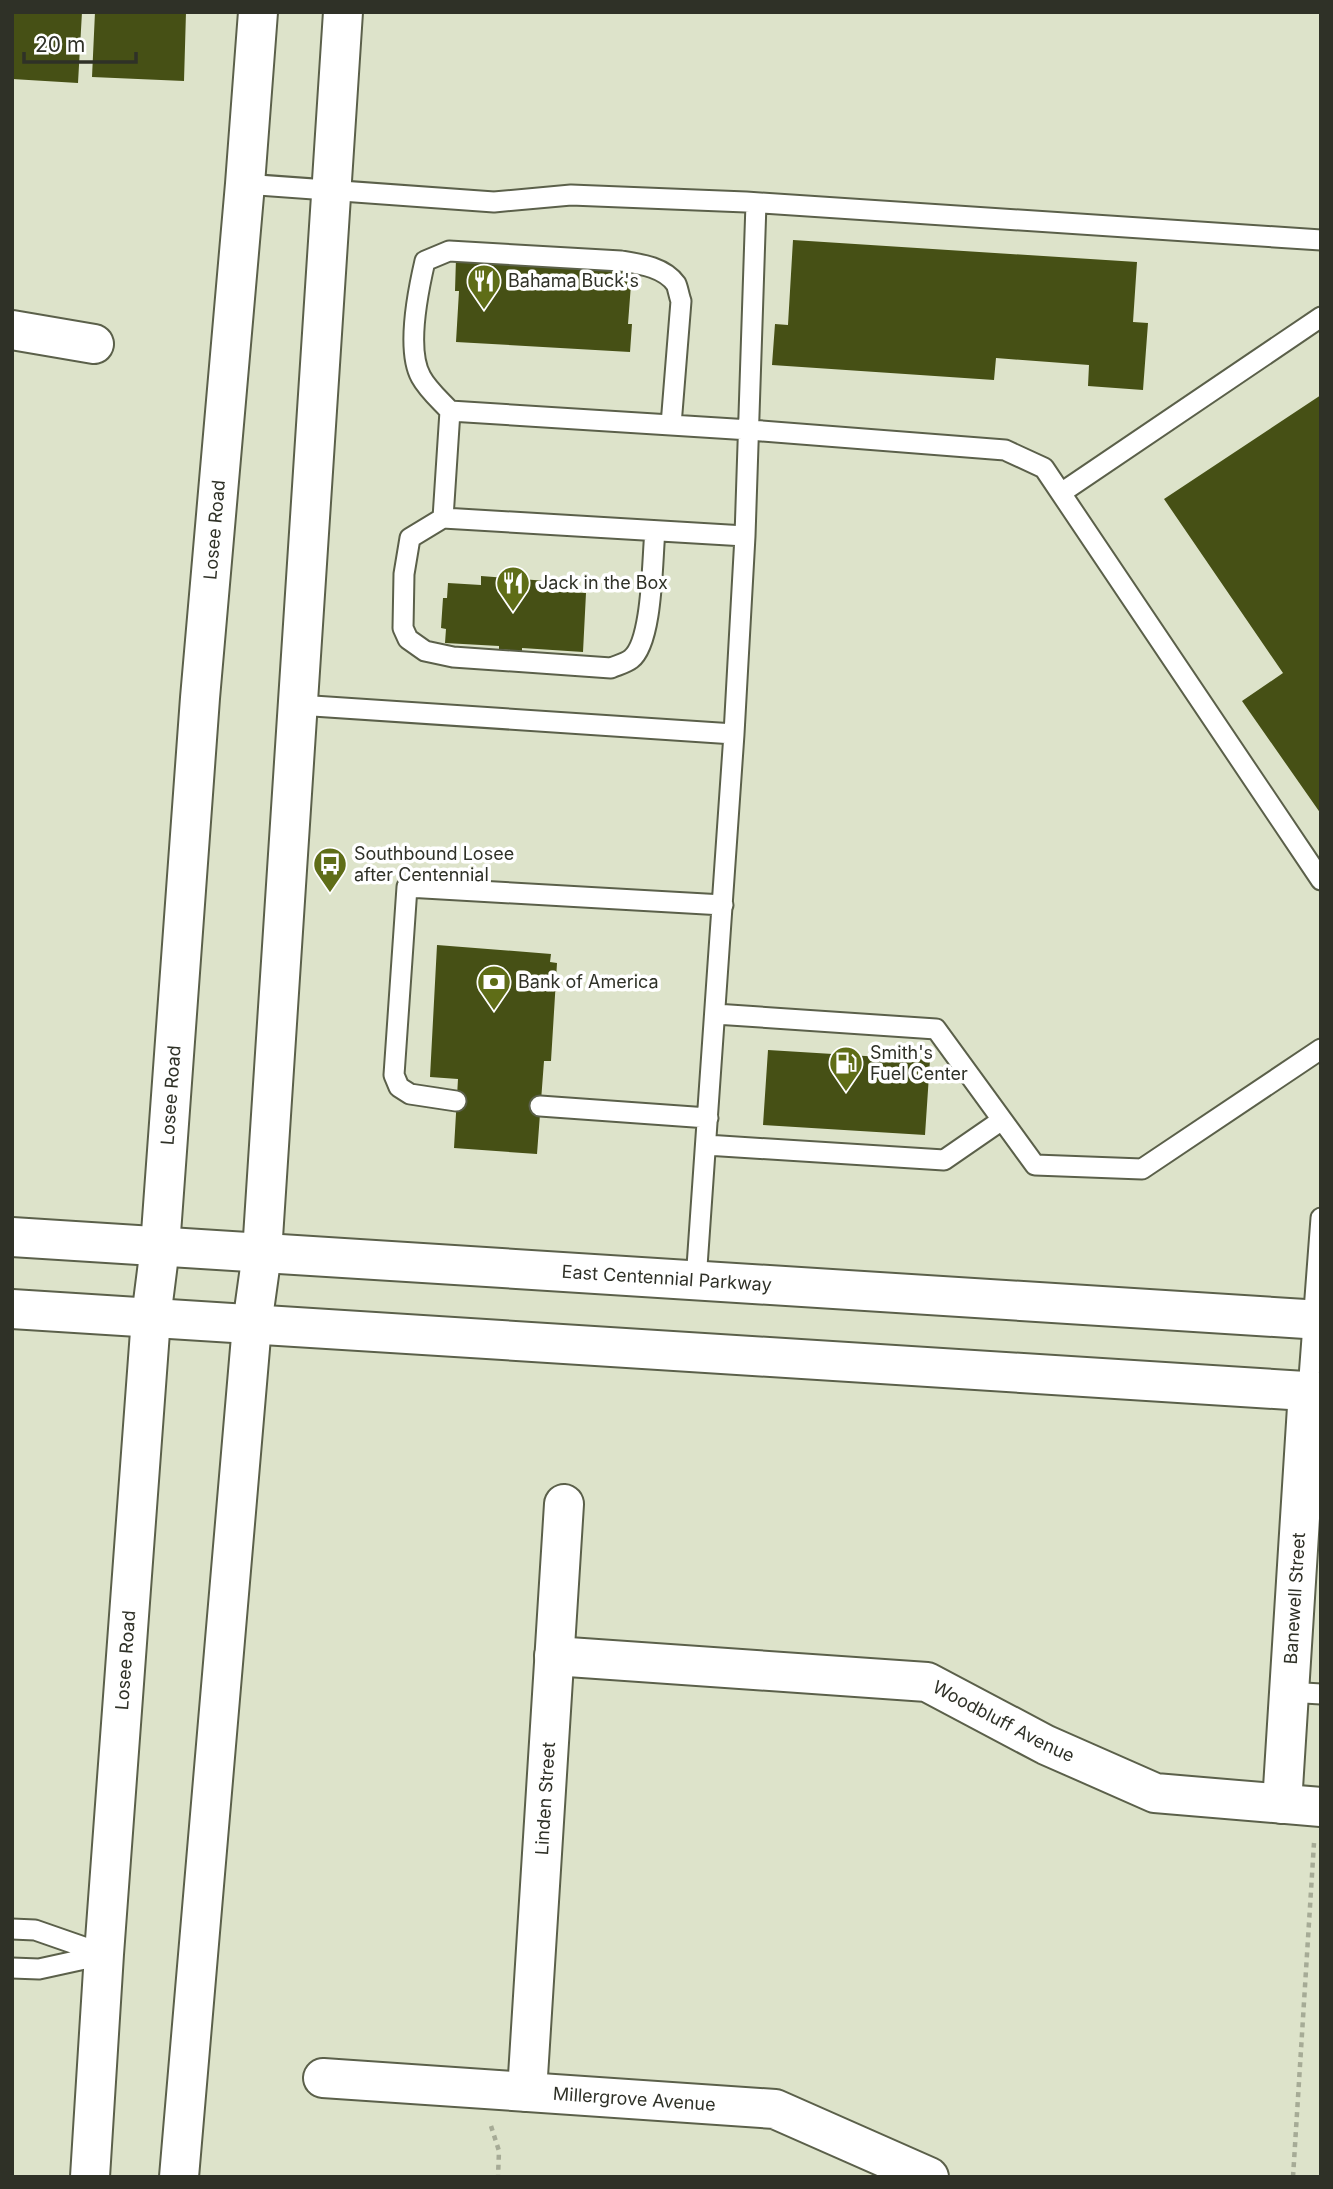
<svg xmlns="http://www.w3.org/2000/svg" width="1333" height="2189" font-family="Inter,sans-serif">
<rect width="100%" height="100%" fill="#dde3ca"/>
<!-- building -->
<path fill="#465015" d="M12 12H82L78 83 12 79Z
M95 12H186L184 81 92 77Z
M793 240 1137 262 1133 322 1148 323 1143 390 1088 386 1089 365 996 358 994 380 772 365 775 324 788 325Z
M456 258 632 271 628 324H632L630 352 456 342 459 291H455Z
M1321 395V814L1242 701 1283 673 1164 499Z
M481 576 547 581V591L586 593 583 652 522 648V651L499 649V646L445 643 446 629 441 628 443 598H447L448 583 481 585Z
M437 945 551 954 550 962 557 963 551 1061H544L537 1154 454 1148 458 1079 430 1077Z
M768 1050 930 1060 925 1135 763 1125Z"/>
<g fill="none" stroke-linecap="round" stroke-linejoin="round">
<!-- service casing -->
<g stroke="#5b604a" stroke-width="23">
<path id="service" d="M245 184 494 202 571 195 746 202 1321 240
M450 411C440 400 428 390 421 377 406 350 418 291 425 261L449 251 621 261C640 264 664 267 676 284 678 288 679 296 681 301L671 425
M1061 493 1321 317
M443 518 450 411 750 430 1005 450 1044 468 1321 880
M655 531C652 559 653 642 631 659 626 663 618 665 611 668L453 657 425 651 408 639 403 628 404 574 410 538 443 518 745 536
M298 705 734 734
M715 1014 936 1029 1035 1165 1142 1169 1321 1049
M456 1101 410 1094 399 1087 394 1075 407 887 723 905
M540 1106 708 1118
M706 1145 944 1160 1002 1120
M696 1281 734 734 745 536 756 203
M1308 1391 1321 1218
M1288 1692 1321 1694
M12 1929 35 1930 104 1954
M12 1968 39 1969 103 1955"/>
</g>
<!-- minor casing -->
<g stroke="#5b604a" stroke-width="42">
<g id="minor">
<path d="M12 330 94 344"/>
<path id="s1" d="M554 1656 927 1682 1046 1745 1155 1793 1321 1807"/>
<path id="s2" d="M1282 1804 1308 1391"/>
<path id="s3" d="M323 2078 775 2109 929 2177"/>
<path id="s4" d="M527 2092 564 1504"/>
</g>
</g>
<!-- secondary casing -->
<g stroke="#5b604a" stroke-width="42">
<g id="secondary">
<path id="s5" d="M12 1237 1321 1320"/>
<path d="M12 1309 1321 1392"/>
<path id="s6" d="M90 2177 104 1954 151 1318 160 1247 200 698 245 184 258 12"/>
<path d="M179 2177 252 1325 262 1253 343 12"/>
</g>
</g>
<!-- path -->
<path stroke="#a6ab96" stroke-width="4.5" stroke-dasharray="5 5" stroke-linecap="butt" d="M491 2126 499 2151 498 2177
M1293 2177 1314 1843"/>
<!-- service -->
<use href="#service" stroke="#fff" stroke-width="19"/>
<!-- minor -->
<use href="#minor" stroke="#fff" stroke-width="38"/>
<!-- secondary -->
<use href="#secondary" stroke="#fff" stroke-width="38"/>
</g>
<!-- icons -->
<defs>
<g id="restaurant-pin" transform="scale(1.75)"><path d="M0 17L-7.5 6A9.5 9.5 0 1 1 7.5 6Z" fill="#5f6d17" stroke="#fff"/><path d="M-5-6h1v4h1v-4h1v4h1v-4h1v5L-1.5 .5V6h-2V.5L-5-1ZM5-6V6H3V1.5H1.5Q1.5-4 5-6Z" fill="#fff"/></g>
<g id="bus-pin" transform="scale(1.75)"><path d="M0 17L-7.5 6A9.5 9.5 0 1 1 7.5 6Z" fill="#5f6d17" stroke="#fff"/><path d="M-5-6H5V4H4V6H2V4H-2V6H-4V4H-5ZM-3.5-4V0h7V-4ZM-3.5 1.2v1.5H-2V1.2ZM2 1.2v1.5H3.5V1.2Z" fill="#fff"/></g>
<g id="bank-pin" transform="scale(1.75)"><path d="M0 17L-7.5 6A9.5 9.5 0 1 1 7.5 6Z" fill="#5f6d17" stroke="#fff"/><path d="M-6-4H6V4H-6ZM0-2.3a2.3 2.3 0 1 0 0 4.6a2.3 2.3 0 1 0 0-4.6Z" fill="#fff"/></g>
<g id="fuel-pin" transform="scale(1.75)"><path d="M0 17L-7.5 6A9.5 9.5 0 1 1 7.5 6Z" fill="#5f6d17" stroke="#fff"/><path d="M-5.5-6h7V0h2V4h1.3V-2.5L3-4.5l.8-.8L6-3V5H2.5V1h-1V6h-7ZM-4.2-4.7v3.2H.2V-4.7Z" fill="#fff"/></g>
</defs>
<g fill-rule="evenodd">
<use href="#restaurant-pin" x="484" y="281"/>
<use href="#restaurant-pin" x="513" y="583"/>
<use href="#bus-pin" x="330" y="864"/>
<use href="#bank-pin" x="494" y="982"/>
<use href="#fuel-pin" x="846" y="1063"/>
</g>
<g text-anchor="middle" stroke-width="7" stroke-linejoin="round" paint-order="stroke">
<!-- poi labels -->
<g font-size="18" fill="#2f3127" stroke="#fff" text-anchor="start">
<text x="508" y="287">Bahama Buck's</text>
<text x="538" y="589">Jack in the Box</text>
<text x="354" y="860">Southbound Losee<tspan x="354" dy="21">after Centennial</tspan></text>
<text x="518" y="988">Bank of America</text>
<text x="870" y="1059">Smith's<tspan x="870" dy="21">Fuel Center</tspan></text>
</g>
<!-- street labels -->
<g font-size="18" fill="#2f3127" stroke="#fff">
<text dy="6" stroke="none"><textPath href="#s6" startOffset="1652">Losee Road</textPath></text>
<text dy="6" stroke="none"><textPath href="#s6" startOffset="1085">Losee Road</textPath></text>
<text dy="6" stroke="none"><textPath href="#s5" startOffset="656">East Centennial Parkway</textPath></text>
<text dy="6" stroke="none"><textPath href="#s2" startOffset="206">Banewell Street</textPath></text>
<text dy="6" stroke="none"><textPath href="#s6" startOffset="518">Losee Road</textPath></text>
<text dy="6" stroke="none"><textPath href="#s1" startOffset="460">Woodbluff Avenue</textPath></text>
<text dy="6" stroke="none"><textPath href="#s4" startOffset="294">Linden Street</textPath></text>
<text dy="6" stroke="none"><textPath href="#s3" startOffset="312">Millergrove Avenue</textPath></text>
</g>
</g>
<!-- border -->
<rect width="1333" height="2189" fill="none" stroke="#2f3127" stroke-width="28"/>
<!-- scale -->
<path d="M24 52v10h112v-10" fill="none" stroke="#2f3127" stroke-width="3.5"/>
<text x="35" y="52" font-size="21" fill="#2f3127" stroke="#ffffff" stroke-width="5" paint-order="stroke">20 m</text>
</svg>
